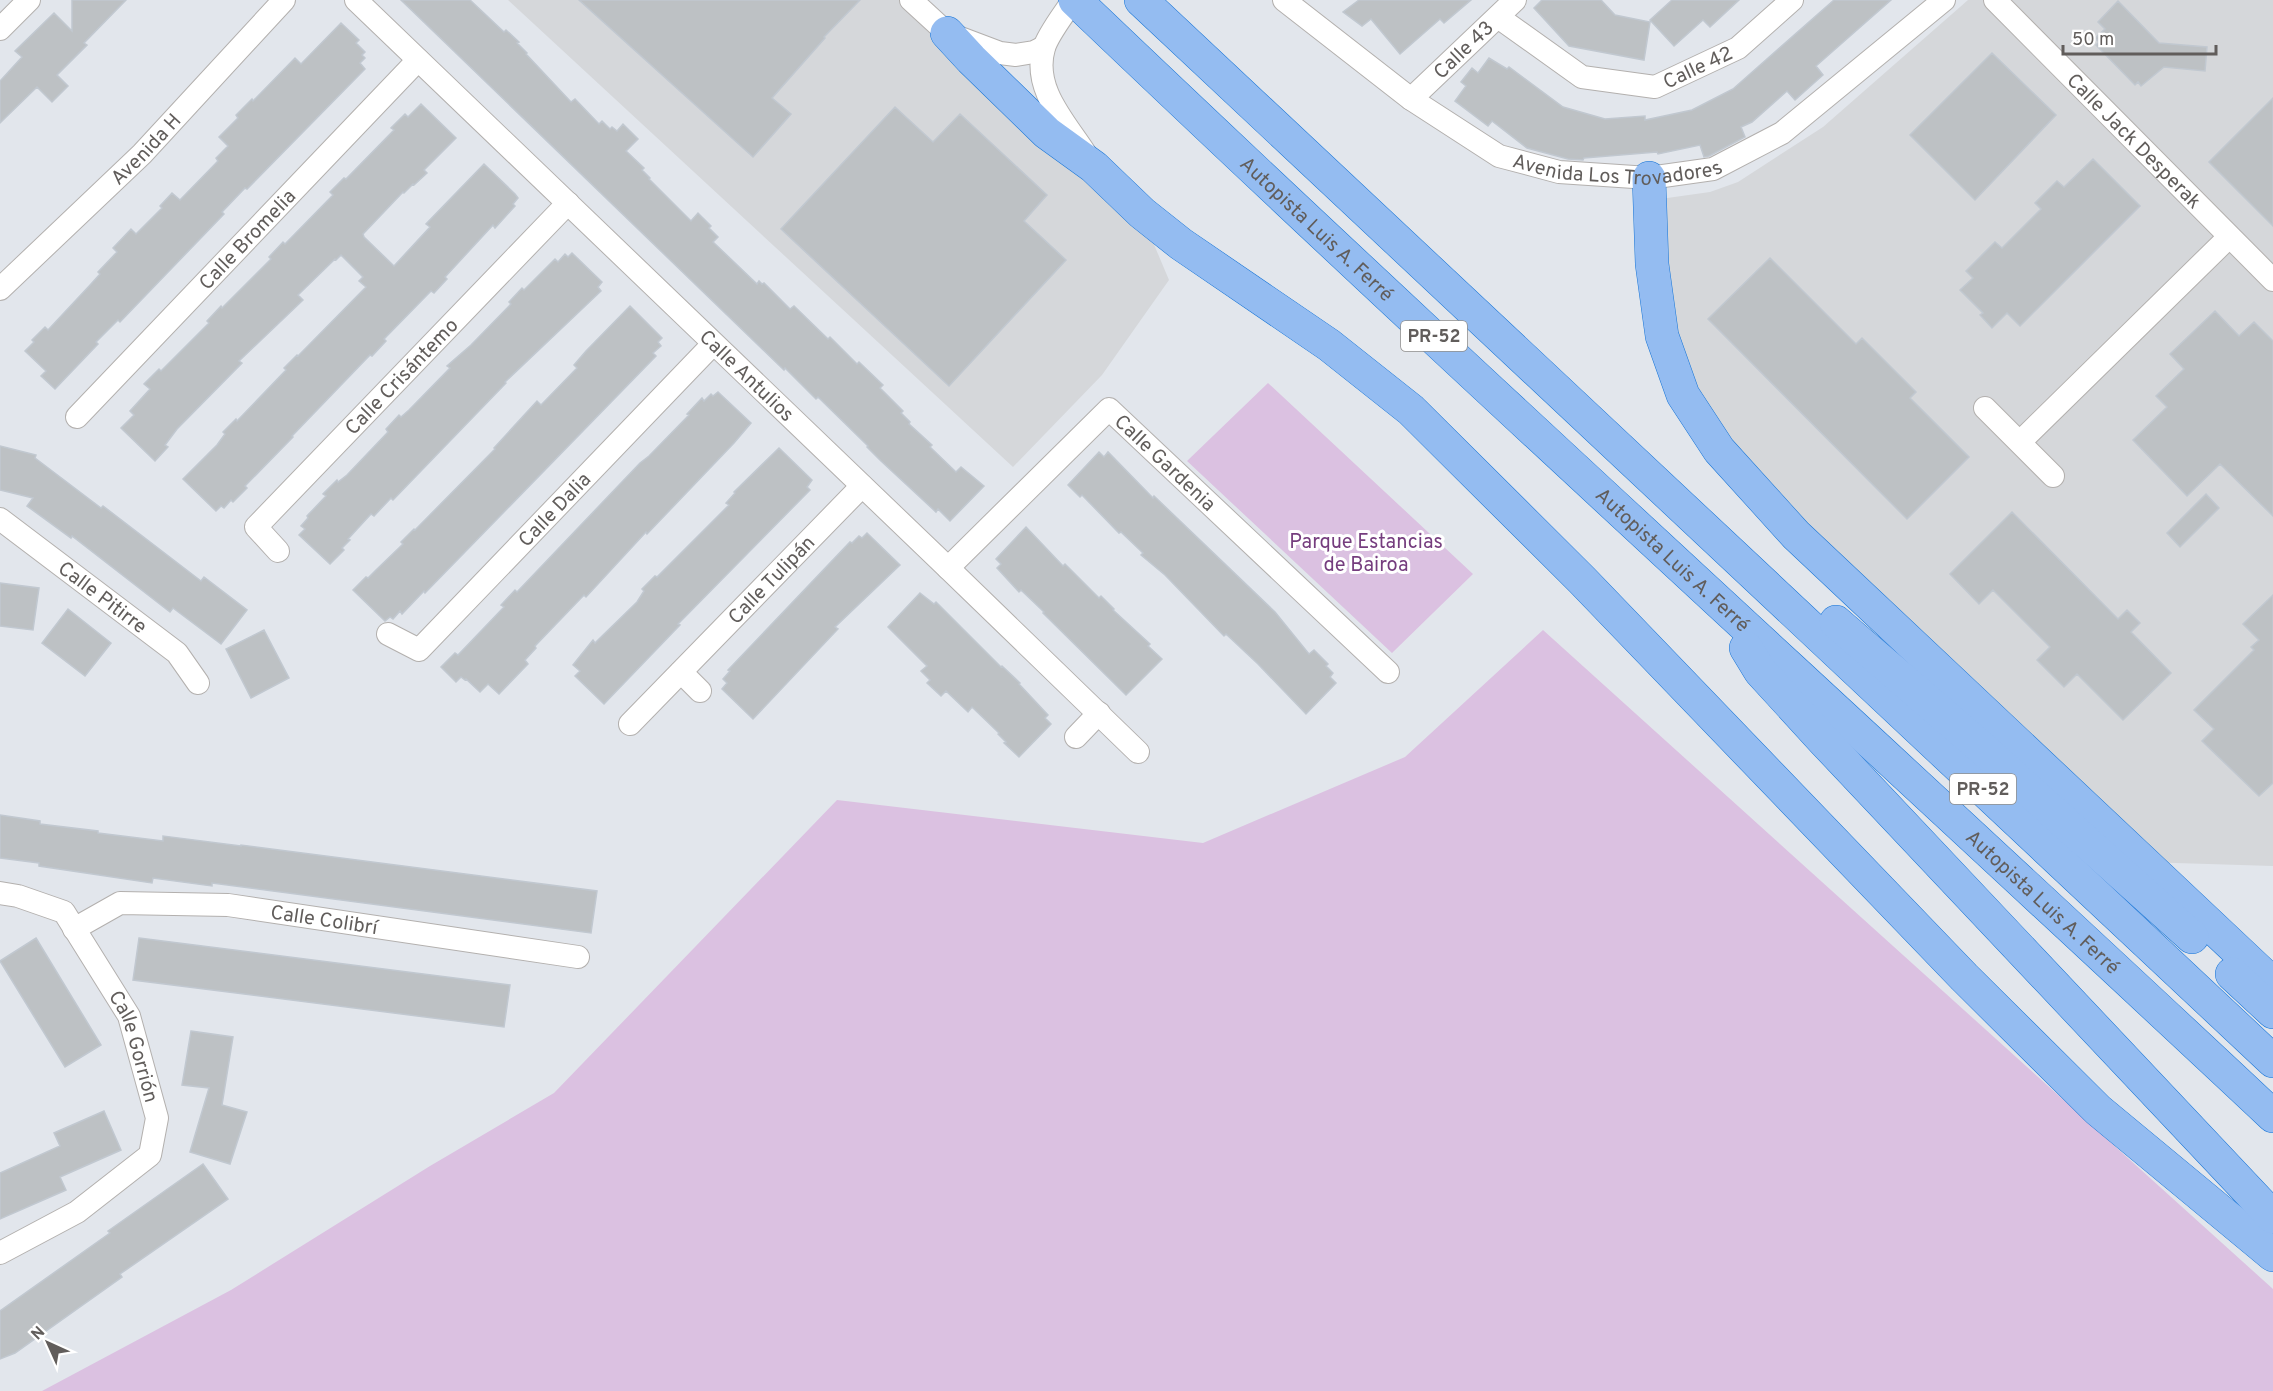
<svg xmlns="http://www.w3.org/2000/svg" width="2273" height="1391" font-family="Overpass,sans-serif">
<rect width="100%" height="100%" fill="#e2e6ec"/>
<!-- industrial -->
<path fill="#d5d7da" d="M508 0H906L1147 228 1169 280 1102 375 1013 467Z
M1968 0H2273V866L2143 862 1689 414 1653 200 1710 192 1738 182 1823 127Z"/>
<!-- green -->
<path fill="#dbc1e1" d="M1268 383 1473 574 1392 653 1187 461Z
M1543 630 2273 1289V1391H42L231 1290 430 1166 554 1093 837 800 1203 843 1405 757Z"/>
<!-- building -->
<path fill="#bdc1c4" stroke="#c1c8d0" stroke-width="1.5" d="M72 0H126L84 43 87 45 57 75 68 86 52 102 37 87 0 123V81L22 57 15 51 54 13 72 31Z
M401 0H470L504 32 506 30 519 42 517 43 527 53 526 54 571 102 575 99 599 124 602 121 610 129 612 127 617 131 623 124 638 139 626 151 644 168 642 170 650 178 649 179 691 221 698 213 711 226 709 228 718 237 713 242 757 284 759 281 762 284 764 283 790 309 794 306 828 339 830 337 857 364 859 362 883 385 880 388 903 411 901 413 910 422 909 424 932 445 930 447 956 472 961 467 984 486 950 521 938 509 936 512 881 461 867 447 868 446 818 397 816 399 785 368 784 370Z
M579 0H860L824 37 825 38 772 98 791 114 753 157Z
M1359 0H1471L1444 23 1440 19 1400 54 1371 19 1362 26 1343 12Z
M1542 0H1601L1615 15 1650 22 1644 60 1569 46 1534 8Z
M1672 0H1739L1710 27 1703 20 1674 46 1650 20Z
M1834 0H1891L1816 66 1823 75 1795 100 1787 91 1752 122 1741 127 1745 137 1709 156 1704 157 1700 145 1658 154 1657 152 1584 158 1583 160 1568 159 1527 148 1492 121 1488 126 1455 101 1466 86 1461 82 1472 68 1478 73 1489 58 1507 69 1509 67 1563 107 1605 119 1645 116V120L1692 110 1733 89Z
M2118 1 2159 43 2207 47 2205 71 2164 67 2141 86 2138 82 2135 85 2096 45 2099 42 2095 38 2105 29 2098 22Z
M341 23 359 40 356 43 365 52 362 55 365 58 360 63 365 69 247 189 245 188 222 212 224 214 120 322 118 320 96 342 98 344 55 389 41 376 46 371 25 351 34 342 32 340 45 327 48 330 91 284 100 274 98 272 117 252 113 248 131 229 136 234 162 208 160 206 172 193 180 200 218 161 216 158 228 146 219 137 238 118 236 115 252 99 253 101 295 58 301 64Z
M1992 53 2056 115 1975 200 1910 135Z
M2273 98V226L2209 162Z
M421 104 456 138 424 170 427 173 414 185 413 184 404 193 403 192 363 234 364 237 394 266 430 227 426 224 484 164 515 194 518 198 513 204 515 206 495 228 493 225 445 277 447 279 434 293 431 291 384 339 386 341 372 356 370 355 292 436 293 437 245 486 247 488 233 502 231 500 224 508 221 506 216 511 183 479 217 445 225 434 223 432 236 419 237 421 286 370 284 368 297 355 298 356 366 287 359 281 363 277 341 255 336 260 335 259 298 295 303 300 239 361 242 363 177 429 165 445 168 447 155 461 121 428 134 415 130 411 150 389 144 384 159 369 161 371 209 323 207 321 221 306 222 308 271 259 269 257 283 242 285 244 333 195 330 192 344 178 346 179 394 130 391 128 405 114 408 117Z
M895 107 933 142 960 114 1047 195 1024 221 1066 260 949 386 781 229Z
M2093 159 2140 206 2020 326 2007 313 1992 328 1980 315 1983 313 1960 290 1973 278 1966 271 1995 242 2002 248 2041 209 2035 203 2057 181 2064 187Z
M572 253 602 282 598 287 601 291 505 382 506 383 393 500 391 498 374 516 371 514 348 539 350 540 342 548 344 550 330 564 299 535 305 529 301 526 308 518 307 516 326 496 323 494 337 480 338 482 347 475 388 432 386 429 399 415 401 417 409 410 450 368 447 366 471 345 511 304 509 302 522 288 524 290 555 259 558 262 565 254 568 257Z
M1770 258 1856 344 1862 338 1916 392 1910 398 1969 457 1907 519 1708 319Z
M630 306 662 338 658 342 661 346 653 353 656 356 425 593 424 591 402 614 400 611 393 619 390 617 385 621 353 590 366 577 368 578 376 570 403 544 401 542 414 529 415 530 495 449 494 448 537 401 541 405 577 368 574 365 586 351Z
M2215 311 2239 336 2254 322 2273 341V516L2220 464 2187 496 2133 440 2167 407 2156 396 2184 369 2170 354Z
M718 392 751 423 734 443 647 534 646 532 586 597 584 595 535 646 536 648 525 660 528 664 499 694 488 684 480 692 466 679 465 680 461 677 456 682 441 667 455 653 458 655 504 607 501 605 515 590 517 592 640 463 649 456 689 415 687 414 702 398 704 401 711 394 713 396Z
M0 446 36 455 35 458 101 508 103 506 201 581 204 577 247 610 221 644 173 608 170 612 72 536 71 538 27 506 33 498 0 490Z
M779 448 812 480 807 487 810 490 678 624 680 625 604 704 575 676 580 671 573 665 593 640 595 643 599 639 637 602 644 591 642 589 655 576 657 577 729 505 726 503 735 493 734 492Z
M1099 452 1104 457 1108 452 1153 498 1154 496 1275 612 1309 654 1314 650 1328 664 1326 666 1333 673 1330 677 1336 683 1306 714 1258 664 1226 634 1224 636 1165 575 1141 555 1143 553 1121 532 1119 533 1082 495 1080 497 1068 485Z
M2206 494 2219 508 2180 547 2167 533Z
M2012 512 2118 619 2127 610 2140 623 2131 632 2171 673 2123 720 2077 674 2064 687 2037 660 2050 647 1993 590 1979 604 1950 574Z
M1026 527 1063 566 1065 564 1099 598 1101 596 1114 609 1113 610 1150 644 1148 646 1162 659 1126 695 1043 613 1044 612 1021 590 1019 592 997 568 1001 564 996 559Z
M867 533 900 565 835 627 838 629 753 719 722 689 727 683 723 679 730 671 728 670 850 542 852 543 859 536 862 538Z
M0 583 39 588 33 630 0 626Z
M920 593 934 604 936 602 1001 667 1002 666 1020 683 1019 684 1048 715 1045 718 1051 724 1019 757 1004 743 1006 742 998 734 999 733 972 707 968 712 946 691 941 696 927 683 930 680 921 671 927 666 888 627Z
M2273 595V783L2259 796 2202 741 2214 729 2194 710 2254 650 2251 647 2259 640 2243 624Z
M68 609 111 643 85 676 42 643Z
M264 630 289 678 251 698 226 649Z
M0 815 40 821V824L98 831V833L163 841V836L241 846V845L597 891 591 933 212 883V886L153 878 152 883 39 866V863L0 858Z
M36 938 101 1045 65 1067 0 961Z
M139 938 510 985 504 1027 133 980Z
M191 1031 233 1037 222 1105 247 1112 230 1164 190 1152 209 1088 182 1085Z
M104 1111 121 1150 60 1177 66 1190 0 1219V1173L60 1146 54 1133Z
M203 1164 228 1199 120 1274 122 1277 15 1353 0 1359V1311L110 1233 108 1231Z"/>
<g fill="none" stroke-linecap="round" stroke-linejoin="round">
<!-- street casing -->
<g stroke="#b3b0ae" stroke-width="24">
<g id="street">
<path id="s1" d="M356 0 948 568 1138 752"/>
<path d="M911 0 947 33 1000 53 1016 55 1034 52 1044 47"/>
<path d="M1073 0C1065 13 1048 34 1044 48 1032 88 1065 122 1085 153"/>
<path id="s2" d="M1284 0 1411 99 1499 156 1559 172 1649 178 1713 169 1782 133 1944 0"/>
<path id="s3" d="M1995 0 2273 280"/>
<path id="s4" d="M1498 17 1582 77 1655 87 1738 48 1792 0"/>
<path d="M0 29 29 0"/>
<path id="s5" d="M1411 99 1515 0"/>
<path id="s6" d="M0 289 142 154 284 0"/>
<path d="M1985 408 2053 476"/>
<path id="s7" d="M77 417 418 60"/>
<path d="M2021 441 2229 237"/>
<path id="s8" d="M0 519 177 653 198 683"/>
<path id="s9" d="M278 551 256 527 568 203"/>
<path id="s10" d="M948 568 1109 409 1388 672"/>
<path id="s11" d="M388 634 419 650 713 344"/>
<path d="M681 672 700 691"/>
<path id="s12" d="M630 724 862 486"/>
<path d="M1076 737 1099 713"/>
<path id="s13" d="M0 893 18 896 64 912 129 1016 157 1118 150 1155 77 1212 0 1253"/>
<path id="s14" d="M74 929 120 903 228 905 578 957"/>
</g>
</g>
<!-- highway casing -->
<g stroke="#1875d6" stroke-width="34">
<g id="highway">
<path id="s15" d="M1075 0C1470 377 1875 743 2273 1116"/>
<path d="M1141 0 2273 1061"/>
<path d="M947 33 971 59 1047 133 1094 167 1142 213 1181 244 1329 345 1411 410 1582 580 1964 977 2098 1110 2273 1255"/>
<path d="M1649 178 1652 264 1662 336 1683 395 1719 450 1796 535 2273 984"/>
<path d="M1836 622 1983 749 2192 937"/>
<path d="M1746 648 1760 671 1823 740 2273 1217"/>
<path d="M2232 974 2273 1012"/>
</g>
</g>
<!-- street -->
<use href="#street" stroke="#fff" stroke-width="22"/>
<!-- highway -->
<use href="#highway" stroke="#94bcf1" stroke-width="33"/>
</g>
<g text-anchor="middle" stroke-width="6" stroke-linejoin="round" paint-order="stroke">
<!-- shield labels -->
<g fill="#fff" stroke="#908e8c" stroke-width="1.5">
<rect x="1401" y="321" width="66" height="30" rx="4.5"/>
<rect x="1950" y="774" width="66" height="30" rx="4.5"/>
</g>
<g font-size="18" font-weight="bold" fill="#615d5b">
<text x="1434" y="342">PR-52</text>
<text x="1983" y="795">PR-52</text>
</g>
<!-- street labels -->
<g font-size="20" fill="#615d5b" stroke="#fff">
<text dy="7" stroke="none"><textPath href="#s5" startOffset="72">Calle 43</textPath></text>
<text dy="7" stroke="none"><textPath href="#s4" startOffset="224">Calle 42</textPath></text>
<text dy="7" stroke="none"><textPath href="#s3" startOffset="198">Calle Jack Desperak</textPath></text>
<text dy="7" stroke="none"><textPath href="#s6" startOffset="202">Avenida H</textPath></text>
<text dy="7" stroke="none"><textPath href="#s2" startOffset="386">Avenida Los Trovadores</textPath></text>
<text dy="7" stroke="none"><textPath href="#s15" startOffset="333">Autopista Luis A. Ferré</textPath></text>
<text dy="7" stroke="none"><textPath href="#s7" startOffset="246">Calle Bromelia</textPath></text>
<text dy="7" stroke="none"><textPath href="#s1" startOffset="542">Calle Antulios</textPath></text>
<text dy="7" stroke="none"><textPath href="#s9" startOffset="242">Calle Crisántemo</textPath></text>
<text dy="7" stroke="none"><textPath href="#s10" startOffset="304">Calle Gardenia</textPath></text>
<text dy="7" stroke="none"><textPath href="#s11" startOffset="230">Calle Dalia</textPath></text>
<text dy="7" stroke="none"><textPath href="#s15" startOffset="819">Autopista Luis A. Ferré</textPath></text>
<text dy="7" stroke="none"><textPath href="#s12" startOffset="202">Calle Tulipán</textPath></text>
<text dy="7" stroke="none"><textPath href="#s8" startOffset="129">Calle Pitirre</textPath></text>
<text dy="7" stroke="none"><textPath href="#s15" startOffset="1323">Autopista Luis A. Ferré</textPath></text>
<text dy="7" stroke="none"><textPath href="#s14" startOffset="258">Calle Colibrí</textPath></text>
<text dy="7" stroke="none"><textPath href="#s13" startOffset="220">Calle Gorrión</textPath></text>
</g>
<!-- park labels -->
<g font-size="20" fill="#753d7e" stroke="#fff">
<text x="1366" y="548">Parque Estancias<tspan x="1366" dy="23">de Bairoa</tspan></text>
</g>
</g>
<!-- north arrow -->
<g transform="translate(48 1343) rotate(315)" stroke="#ffffff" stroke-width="4.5" paint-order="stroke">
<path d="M0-4.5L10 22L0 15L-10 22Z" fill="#615d5b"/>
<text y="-9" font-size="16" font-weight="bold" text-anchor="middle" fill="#615d5b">N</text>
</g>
<!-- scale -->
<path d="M2063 45v9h153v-9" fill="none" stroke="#615d5b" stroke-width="3"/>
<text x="2072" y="45" font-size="18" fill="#615d5b" stroke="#ffffff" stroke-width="4.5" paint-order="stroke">50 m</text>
</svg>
